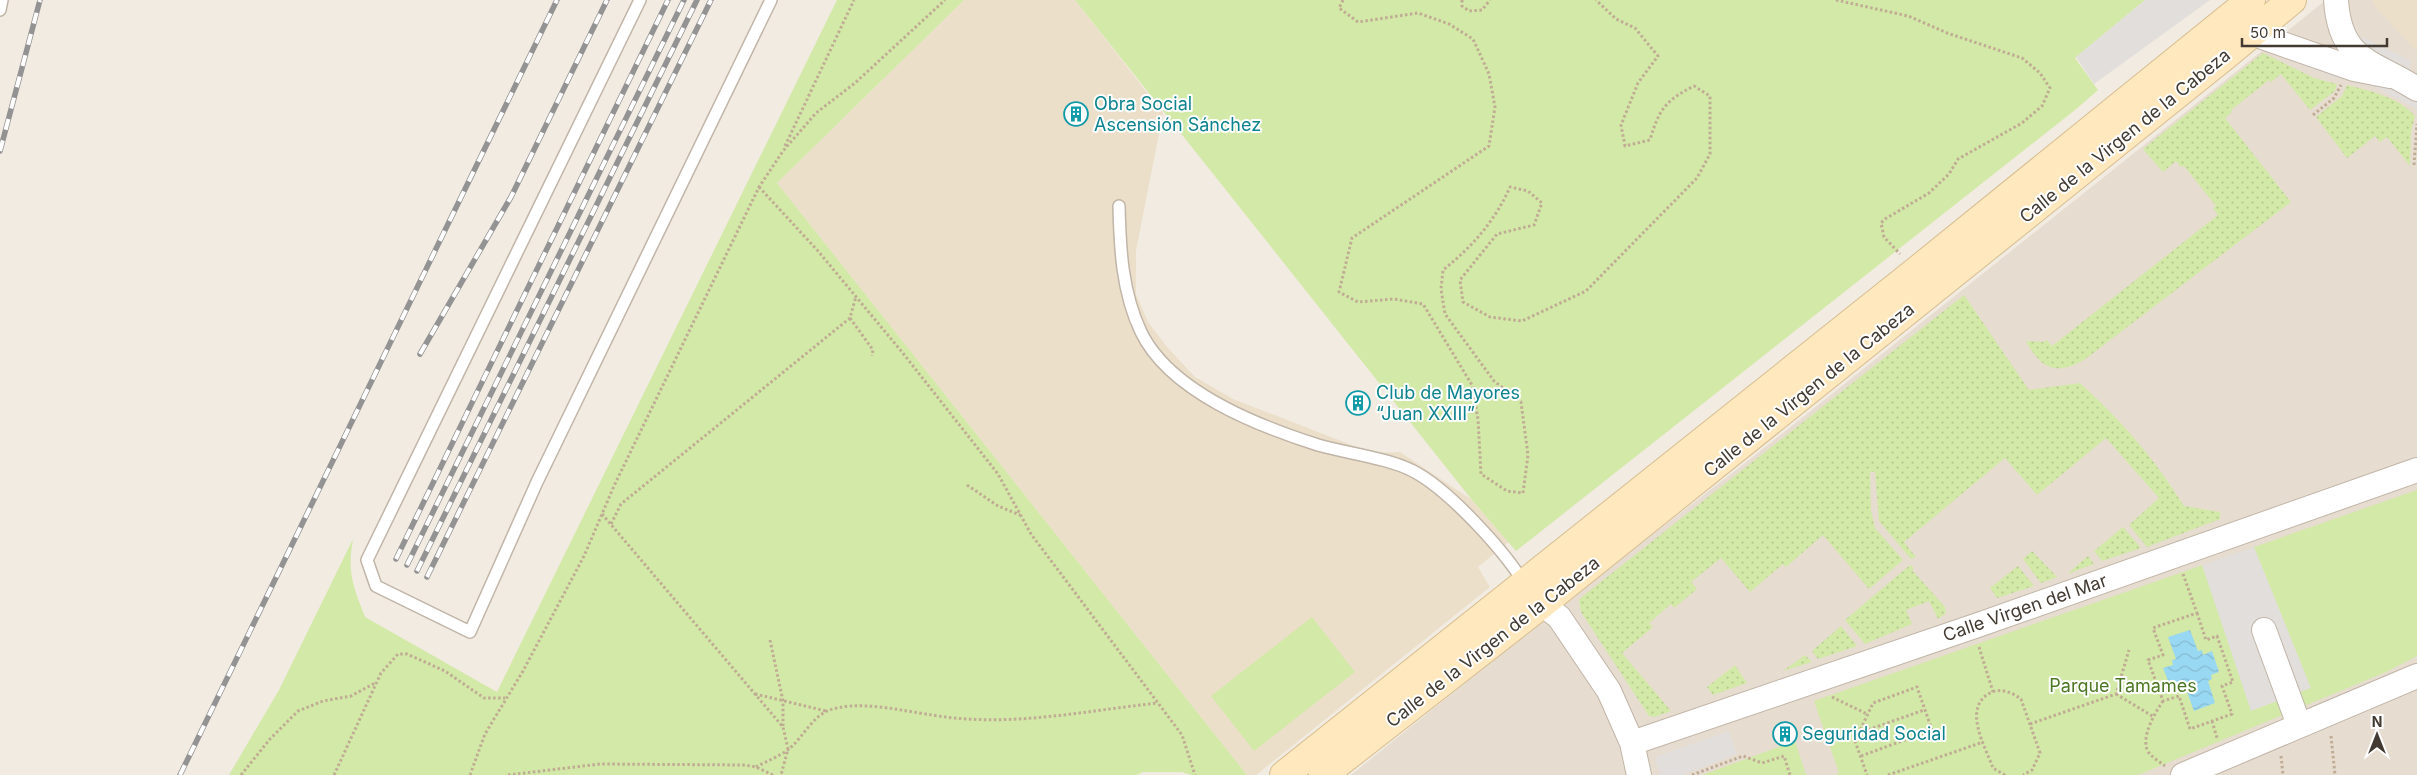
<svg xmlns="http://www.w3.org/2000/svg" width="2417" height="775" font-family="Inter,sans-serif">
<defs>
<pattern id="garden-dots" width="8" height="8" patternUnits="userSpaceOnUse" patternTransform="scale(1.25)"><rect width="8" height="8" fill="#d3e9a7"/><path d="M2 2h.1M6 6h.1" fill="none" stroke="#b6c990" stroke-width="1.8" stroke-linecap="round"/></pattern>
<pattern id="water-waves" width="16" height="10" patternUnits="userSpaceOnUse" patternTransform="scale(1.25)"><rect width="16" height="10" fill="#99d8f3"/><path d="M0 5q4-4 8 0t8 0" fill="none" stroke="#85bad1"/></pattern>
</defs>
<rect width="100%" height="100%" fill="#f2ebe1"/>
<!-- residential -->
<path fill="#e6dccf" d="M2326 0H2417V775H1351L1578 592 1749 460Z"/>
<!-- education -->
<path fill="#ecdfca" d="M964 0H1075L1163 113 1136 251V294L1148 322 1167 347 1195 377 1233 399 1372 453 1400 452 1472 500 1509 542 1478 567 1490 587 1256 775H1247L777 183Z
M2372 0H2417V52L2374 5Z"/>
<!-- green -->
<path fill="#d3e9a7" d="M837 0H964L777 183 1247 775H1191L1182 772H1143L1136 775H229L279 690 353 539C347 573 353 586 365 617L497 692Z
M1075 0H2145L2075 58 2098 90 2075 110 1516 551 1472 500Z
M2417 490V656L2386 672 2138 775H1835L1839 773 1814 701Z
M1312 617 1355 672 1254 751 1211 696Z
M1795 741 1806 775H1702Z"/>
<!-- garden -->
<path fill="url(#garden-dots)" d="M2263 53 2314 78 2337 84 2335 91 2310 110 2281 74 2271 82 2269 80 2231 110 2232 112 2225 118 2291 202 2084 360C2055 376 2041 369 2026 341L2044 342 2047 340 2052 346 2218 215 2213 208 2216 206 2184 166 2181 167 2176 161 2163 172 2143 149Z
M2347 85C2371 91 2398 97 2415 116L2411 131 2410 166 2387 137 2380 142 2375 136 2347 158 2316 117 2342 96Z
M1964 295 2029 390 2080 383C2123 422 2153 457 2184 506L2220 512V519L2147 547 2129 525 2159 498 2106 438 2037 495 2005 458 1904 542 1916 557 1911 559 1879 521 1875 472H1870L1871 511 1875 528 1903 560 1869 589 1823 535 1786 567 1783 564 1750 592 1721 558 1691 582 1697 589 1674 608 1671 604 1649 623 1653 627 1622 653 1671 711 1654 717 1649 716 1581 612 1579 600 1583 596Z
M2123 527 2141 548 2102 561 2094 551Z
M2032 551 2057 577 2041 583 2023 559Z
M2088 556 2094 564 2067 574Z
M1910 565 1914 568 1912 570 1945 607 1946 613 1938 619 1929 601 1906 610 1912 624 1865 644 1845 620Z
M2018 566 2034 586 1997 598 1990 588Z
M1841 626 1857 646 1818 659 1812 651Z
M1805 655 1812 662 1783 671Z
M1735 665 1747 683 1713 695 1707 687Z"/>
<!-- parking -->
<path fill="#e2dedb" d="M2145 0H2210L2094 84 2076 57Z
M2361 36 2411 61 2409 75 2358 48Z
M2295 56 2386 85 2417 103V109L2373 86 2336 78 2293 61Z
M2254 547 2311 688 2251 711 2202 565Z
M1729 731 1737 754 1682 775H1660L1655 757Z"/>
<!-- water -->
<path fill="url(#water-waves)" d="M2190 630 2198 651 2202 650 2203 655 2212 651 2219 672 2211 675 2212 679 2208 681 2215 703 2194 711 2186 689 2182 690 2180 685 2171 688 2163 668 2173 665 2172 660 2176 659 2168 637Z"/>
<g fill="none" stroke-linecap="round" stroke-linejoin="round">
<!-- lane casing -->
<g stroke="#c0b5a7" stroke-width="14">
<path id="lane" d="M640 0 367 560 376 586 470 632 537 482 771 0
M0 10 2 0
M1119 206C1120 249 1122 292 1141 332 1170 392 1258 426 1318 445 1346 453 1388 458 1413 471 1448 489 1503 549 1524 583"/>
</g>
<!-- street casing -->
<g stroke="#c0b5a7" stroke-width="26">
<path id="street" d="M2336 0C2340 62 2373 61 2417 89
M2251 33 2354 69 2390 76
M1530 590 1542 604 1559 617 1609 691 1632 743 1639 775
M2264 630 2299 725
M1632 743 1978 625 2417 470
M2183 775 2417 676"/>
</g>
<!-- secondary casing -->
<g stroke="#d8bd90" stroke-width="30">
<path id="secondary" d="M1284 775 1915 272 2251 0
M1323 775 1542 604 2227 54 2292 0"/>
</g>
<!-- path -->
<path stroke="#c0ac94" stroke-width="3" stroke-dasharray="2.5 2.5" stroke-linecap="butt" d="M1343 0 1339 8 1358 22 1418 13 1449 24 1473 39 1489 74 1495 107 1489 146 1352 238 1339 292 1358 302 1394 299 1423 304 1472 385 1478 419 1481 474 1507 491 1523 493 1528 455 1521 402 1494 381 1445 314 1441 289 1443 270C1472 247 1495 221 1510 187L1528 191 1542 203 1534 225 1497 234 1460 280 1463 302 1490 317 1522 321 1586 291 1697 178 1710 154V96L1694 86C1666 100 1659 109 1650 140L1625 146 1621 125 1638 83 1658 56 1635 28 1616 19 1596 0
M1462 0V6L1469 11 1482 10 1490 0
M1836 0 1908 16 1947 33 2022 58 2040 73 2050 88 2042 106 2022 123 1958 159 1949 174 1929 193 1885 219 1881 223 1884 237 1900 254
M2313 115 2334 98 2341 85
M785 146 854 0
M2414 165 2417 124
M759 187 818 251 902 352 998 474 1031 534 1182 735 1195 775
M850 318 873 350 872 356
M967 485 998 506 1020 515
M602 514 783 727 788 749 781 775
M611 524 621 504 850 318 856 296
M2183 574 2197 613
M2197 613 2206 640 2217 636 2233 682 2222 686 2232 714 2190 729 2179 696 2163 701 2148 660 2163 655 2153 628Z
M770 640 783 701V726
M1979 647 1993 692
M755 694 826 711
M2116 694 2154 717
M1832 697 1867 714
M2163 701C2155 713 2139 739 2149 753 2153 758 2160 762 2165 766
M2212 721 2217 738
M2030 724 2116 694 2129 650
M1859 733 1924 710
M2331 736 2335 775
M1861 756 1932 730 1917 687 1873 703 1855 741 1867 775
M2281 756 2283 775
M756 767C767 761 780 756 789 749 802 738 812 718 827 711 856 699 903 711 932 715 1008 728 1083 711 1158 703
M241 775 270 739 298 711 323 701 351 696 375 683
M334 775 381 673 398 654H407L445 671 484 698H505
M470 775 485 734 523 671 584 556 614 486 759 187 783 151 816 113 855 83 945 0
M508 775 600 764 745 765 756 767 773 775
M1692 775 1743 756 1762 763 1784 756 1790 775
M1888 775 1983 742
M2005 775 1993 768C1985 746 1961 706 1992 692 2002 688 2013 693 2021 699L2040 753 2032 770 2023 775"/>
<!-- lane -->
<use href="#lane" stroke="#fff" stroke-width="11"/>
<!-- street -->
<use href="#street" stroke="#fff" stroke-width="24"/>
<!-- secondary -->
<use href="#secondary" stroke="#ffe8be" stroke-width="28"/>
<!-- rail casing -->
<g stroke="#939393" stroke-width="5.5">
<path id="rail" d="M0 151 40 0
M420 354 511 197 607 0
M396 559 668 0
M407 565 684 0
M417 571 697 0
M427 577 711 0
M180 775 557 0"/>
</g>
<!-- rail -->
<use href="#rail" stroke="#fff" stroke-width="4" stroke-dasharray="11" stroke-linecap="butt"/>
</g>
<!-- icons -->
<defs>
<g id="building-ring" transform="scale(1.25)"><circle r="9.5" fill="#fff" stroke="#0f9aa8" stroke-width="1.5"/><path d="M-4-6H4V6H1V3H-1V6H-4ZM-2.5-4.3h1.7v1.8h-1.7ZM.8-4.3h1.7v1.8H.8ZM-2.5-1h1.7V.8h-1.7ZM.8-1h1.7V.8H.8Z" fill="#0f9aa8"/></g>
</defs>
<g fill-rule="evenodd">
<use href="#building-ring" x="1076" y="114"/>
<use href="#building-ring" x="1358" y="403"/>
<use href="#building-ring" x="1785" y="734"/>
</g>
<g text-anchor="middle" stroke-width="4" stroke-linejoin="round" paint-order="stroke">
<!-- culture labels -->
<g font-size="18" fill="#0d838f" stroke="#fff" text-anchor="start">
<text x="1094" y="110">Obra Social<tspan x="1094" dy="21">Ascensión Sánchez</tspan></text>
<text x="1376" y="399">Club de Mayores<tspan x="1376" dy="21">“Juan XXIII”</tspan></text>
<text x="1802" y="740">Seguridad Social</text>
</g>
<!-- street labels -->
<g font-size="18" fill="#433b32" stroke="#fff">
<text transform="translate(2125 136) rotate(-39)" y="6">Calle de la Virgen de la Cabeza</text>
<text transform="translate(1809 390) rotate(-39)" y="6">Calle de la Virgen de la Cabeza</text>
<text transform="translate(2025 608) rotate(-19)" y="6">Calle Virgen del Mar</text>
<text transform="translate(1493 642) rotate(-38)" y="6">Calle de la Virgen de la Cabeza</text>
</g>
<!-- park labels -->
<g font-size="18" fill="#4c7723" stroke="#fff">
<text x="2123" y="692">Parque Tamames</text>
</g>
</g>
<!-- north arrow -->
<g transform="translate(2377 735)" stroke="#ffffff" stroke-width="4" paint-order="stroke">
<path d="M0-4L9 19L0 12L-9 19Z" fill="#433b32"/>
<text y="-8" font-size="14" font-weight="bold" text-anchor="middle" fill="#433b32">N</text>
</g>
<!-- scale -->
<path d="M2242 38v8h145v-8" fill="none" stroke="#433b32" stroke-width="2.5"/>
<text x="2250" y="38" font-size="15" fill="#433b32" stroke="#ffffff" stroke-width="4" paint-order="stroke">50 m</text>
</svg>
